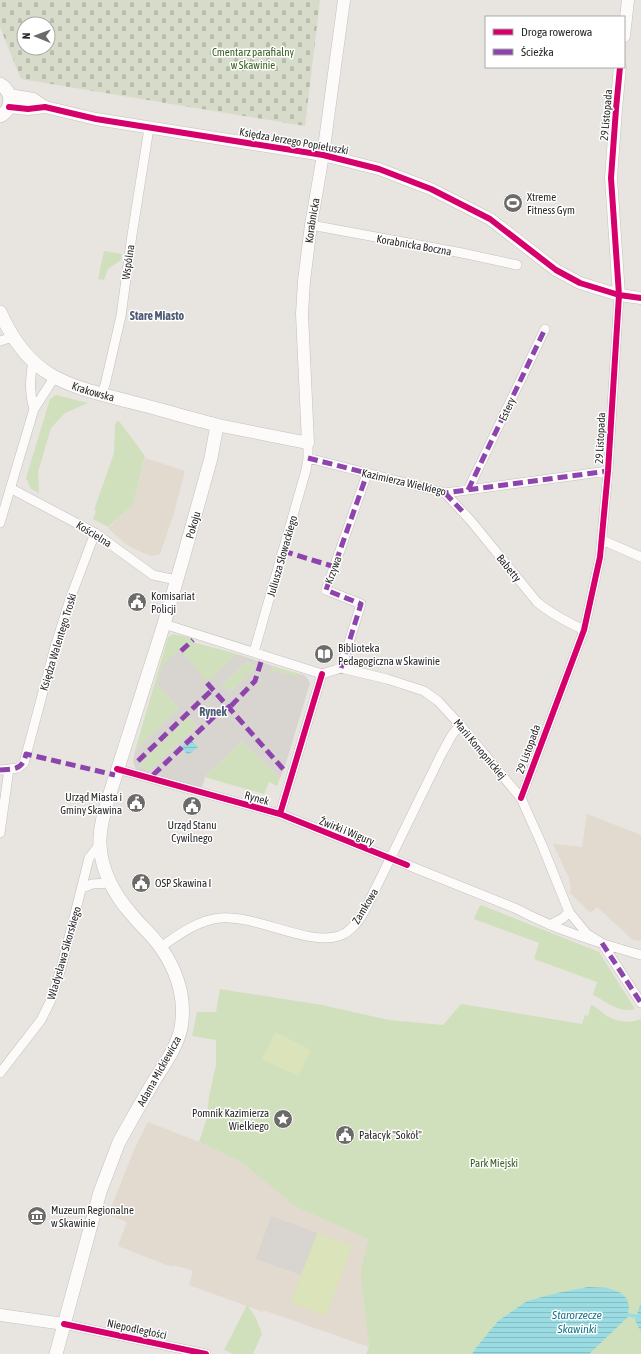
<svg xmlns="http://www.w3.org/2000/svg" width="641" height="1354" font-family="'Asap Condensed',sans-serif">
<defs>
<pattern id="cemetery-stones" width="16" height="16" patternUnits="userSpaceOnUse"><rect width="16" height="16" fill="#d7dbc9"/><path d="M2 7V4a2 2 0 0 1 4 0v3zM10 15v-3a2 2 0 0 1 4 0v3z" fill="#b9bcad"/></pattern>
<pattern id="water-rules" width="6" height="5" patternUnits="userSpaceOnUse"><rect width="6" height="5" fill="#9bdce2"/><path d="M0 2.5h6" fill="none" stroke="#86bdc2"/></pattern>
</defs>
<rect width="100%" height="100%" fill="#e8e4e0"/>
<!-- education -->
<path fill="#e2d9cf" d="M145 458 185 471 173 516 160 554 152 556 143 553 127 545 108 528 133 505Z
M587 814 641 835V941L633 940 597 907 590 913 569 892 571 891 569 878 553 844 582 847Z
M148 1122 199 1142 241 1162 296 1207 368 1239 360 1274 369 1347 263 1310V1312L189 1285 193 1271 173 1265 172 1267 118 1246 127 1222 108 1215 134 1150Z"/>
<!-- grass -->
<path fill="#d1e0bc" d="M104 251 122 254 121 260 108 269 104 280 98 279Z
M56 395 88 403 65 413 51 428 38 472 39 493 31 489 26 478 50 399Z
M119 421 145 456 133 505 108 527 93 519 96 511 94 510 114 453 115 426 116 422Z
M173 634 192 638V642L237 654 207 683 180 649 157 684 179 708 135 751 168 637Z
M247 662 257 666 230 692 222 685Z
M273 666 300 674 299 678 272 670Z
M188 716 197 726 150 770 139 766Z
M242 741 280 778 277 786 269 782 264 794 204 777Z
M481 905 599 952 635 1009C619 1014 606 1001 593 995L597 982 534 959 539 943 474 919 478 909Z
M220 989 322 1005 389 1020 443 1025 461 1004 582 1024 585 1015 588 1016 591 1005C597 1007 599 1010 604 1014 615 1022 629 1024 641 1019V1354H366L369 1347 360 1274 368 1239 296 1207 241 1162 199 1142 207 1118 209 1096 216 1065V1040L192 1036 197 1012H216Z
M247 1305 256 1318 262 1334 253 1354H234L224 1350Z"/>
<!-- cemetery -->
<path fill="url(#cemetery-stones)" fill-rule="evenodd" d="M0 0H320L305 126 21 79 0 27ZM24 24H48V48H24Z"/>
<!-- pitch -->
<path fill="#dbe3bb" d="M275 1032 311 1050 298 1076 262 1059Z
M317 1233 352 1246 326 1316 291 1303Z"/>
<!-- plaza -->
<path fill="#d8d4d0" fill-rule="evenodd" d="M180 649 207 682 237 654 273 666 272 670 298 677 300 674 304 675 308 679 310 683 284 770 280 778 242 741 204 777 205 779 201 789 136 770 133 761 135 751 179 708 157 684 163 664ZM247 662 257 666 230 692 222 685ZM188 716 197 726 150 770 139 766Z
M271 1216 317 1233 301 1275 256 1259Z"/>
<!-- water -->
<path fill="url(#water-rules)" d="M190 739 198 747 188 755 181 747Z
M588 1287 608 1288 621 1293 627 1299 629 1307 627 1318 589 1354H472L475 1349 498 1321 527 1301 557 1293Z
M641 1303V1332L635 1320Z"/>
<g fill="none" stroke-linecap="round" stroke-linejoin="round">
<!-- stream -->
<path stroke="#9bdce2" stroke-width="3.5" d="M625 1315H628L641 1317"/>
<!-- minor casing -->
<g stroke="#c2c1c1" stroke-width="10">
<path id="minor" d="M311 225 462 253 517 265
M0 341 13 337
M33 361C30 379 29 392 34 409
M101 394 105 385 121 316 132 235 149 128
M308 458 445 493 608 471
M10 488 95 533 153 575 176 580
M468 490 545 329
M445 493 471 521 537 602C551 614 567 622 584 630
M0 523 34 409 54 378
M602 540 641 557
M164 624 322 674
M254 652 306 470 308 458V443
M341 668 361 604 326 590 367 474
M322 674 341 668 387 679 424 691 438 701 460 725 521 798 542 845 569 912 587 934 602 943 641 1003
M117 769 280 814 517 909C556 930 599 943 641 955
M0 770 18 768 24 763 55 647 70 599 95 533
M521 798 584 630 600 557 608 471 619 295
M280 814 322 674
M0 833 9 769
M82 888 92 884 110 883
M550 925 563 918 569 912
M161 947C178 935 198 920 220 918 258 915 307 946 339 936 352 932 360 919 366 908L441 755 452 735 460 725
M0 1073 41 1020 51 1000 62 965 89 858 100 844
M64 1324 206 1354"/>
</g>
<!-- tertiary casing -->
<g stroke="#c2c1c1" stroke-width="13">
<g id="tertiary">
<path d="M624 36 628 0"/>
<path d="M9 95 33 99 45 107"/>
<path d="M9 107 28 109 45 107 96 119 323 155 379 169 431 189 490 219 556 270 580 283 619 295 641 298"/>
<path d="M619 295 611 178 616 109 620 67"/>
<path id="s1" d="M217 425 308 443 302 314 304 281 311 225 323 155 344 0"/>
<path d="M0 1315 64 1324"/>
</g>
</g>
<!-- secondary casing -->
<g stroke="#c2c1c1" stroke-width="14">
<g id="secondary">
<path d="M0 84C13 92 13 109 0 116"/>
<path id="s2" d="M0 312C30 379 66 385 131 402 160 409 188 418 217 425L211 458 184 555 164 624 112 787C106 806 99 826 100 846 102 873 115 896 133 916 142 927 153 936 161 948 177 971 186 999 181 1028 177 1047 164 1065 154 1081 142 1101 130 1122 119 1142L100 1192 56 1354"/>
</g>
</g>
<!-- minor -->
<use href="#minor" stroke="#fcfbfa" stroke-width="9"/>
<!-- tertiary -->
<use href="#tertiary" stroke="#fcfbfa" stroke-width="12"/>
<!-- secondary -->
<use href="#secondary" stroke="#fcfbfa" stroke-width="13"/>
<!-- quiet -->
<path stroke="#8e44ad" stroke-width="5" stroke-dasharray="10 5" stroke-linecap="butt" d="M308 458 445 493 608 471
M468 490 545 329
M445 493 465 514
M283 551 335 567
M181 651 193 640
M341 668 361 604 326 590 367 474
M207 683 284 770
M138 761 213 689
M0 770C15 769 22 770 26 754L115 775
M153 775 221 710 229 708 255 681 261 662
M602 943 641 1003"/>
<!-- cycleway casing -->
<g stroke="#fff" stroke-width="8">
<path id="cycleway" d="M9 107 28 109 45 107 96 119 323 155 379 169 431 189 490 219 556 270 580 283 619 295 641 298
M117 769 280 814 407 865
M521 798 584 630 600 557 608 471 619 295 611 178 616 109 620 67
M280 814 322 674
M64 1324 206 1354"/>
</g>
<!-- cycleway -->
<use href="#cycleway" stroke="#d6006c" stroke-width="6"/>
</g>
<!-- icons -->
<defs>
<g id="stadium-disc" transform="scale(1)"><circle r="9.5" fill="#6c6b6a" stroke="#fff"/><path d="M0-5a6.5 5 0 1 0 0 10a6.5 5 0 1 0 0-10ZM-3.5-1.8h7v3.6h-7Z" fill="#fff"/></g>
<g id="civic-disc" transform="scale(1)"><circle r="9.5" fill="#6c6b6a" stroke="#fff"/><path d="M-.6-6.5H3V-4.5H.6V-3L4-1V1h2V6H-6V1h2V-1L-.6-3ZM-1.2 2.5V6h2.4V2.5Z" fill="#fff"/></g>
<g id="library-disc" transform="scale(1)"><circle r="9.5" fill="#6c6b6a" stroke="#fff"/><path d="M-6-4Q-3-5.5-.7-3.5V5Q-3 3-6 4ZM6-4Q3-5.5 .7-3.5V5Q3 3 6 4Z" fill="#fff"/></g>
<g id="sight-disc" transform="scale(1)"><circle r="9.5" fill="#6c6b6a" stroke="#fff"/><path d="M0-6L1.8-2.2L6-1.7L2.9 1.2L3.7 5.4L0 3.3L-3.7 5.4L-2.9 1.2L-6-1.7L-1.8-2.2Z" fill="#fff"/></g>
<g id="museum-disc" transform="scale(1)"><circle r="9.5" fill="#6c6b6a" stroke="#fff"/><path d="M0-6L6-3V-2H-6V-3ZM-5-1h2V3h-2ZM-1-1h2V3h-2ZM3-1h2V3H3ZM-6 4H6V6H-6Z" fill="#fff"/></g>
</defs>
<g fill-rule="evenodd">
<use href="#stadium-disc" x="513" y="203"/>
<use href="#civic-disc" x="137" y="602"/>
<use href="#library-disc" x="324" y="654"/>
<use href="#civic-disc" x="136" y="803"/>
<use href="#civic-disc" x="192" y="806"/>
<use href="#civic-disc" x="141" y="883"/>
<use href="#sight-disc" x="283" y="1119"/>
<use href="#civic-disc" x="345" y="1135"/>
<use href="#museum-disc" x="37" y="1216"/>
</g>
<g text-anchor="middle" stroke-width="3" stroke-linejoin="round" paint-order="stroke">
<!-- park labels -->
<g font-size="11" fill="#396021" stroke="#fff">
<text x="253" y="56">Cmentarz parafialny<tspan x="253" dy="13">w Skawinie</tspan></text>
<text x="494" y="1167">Park Miejski</text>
</g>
<!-- street labels -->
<g font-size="11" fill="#2a2a2a" stroke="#fff">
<text transform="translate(606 115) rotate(-85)" y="4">29 Listopada</text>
<text transform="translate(294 141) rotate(10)" y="4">Księdza Jerzego Popiełuszki</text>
<text dy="4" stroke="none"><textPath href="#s1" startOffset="316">Korabnicka</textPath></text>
<text transform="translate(414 245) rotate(10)" y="4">Korabnicka Boczna</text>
<text transform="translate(128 262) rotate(-82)" y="4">Wspólna</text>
<text dy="4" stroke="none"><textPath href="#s2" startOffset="128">Krakowska</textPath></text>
<text transform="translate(507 409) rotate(-65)" y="4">Estery</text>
<text transform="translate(600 438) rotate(-87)" y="4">29 Listopada</text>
<text transform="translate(404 482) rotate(13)" y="4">Kazimierza Wielkiego</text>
<text transform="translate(193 525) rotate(-74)" y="4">Pokoju</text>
<text transform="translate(94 534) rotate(32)" y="4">Kościelna</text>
<text transform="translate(282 556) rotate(-74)" y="4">Juliusza Słowackiego</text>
<text transform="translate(509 568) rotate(51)" y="4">Babetty</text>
<text transform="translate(333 570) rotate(-70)" y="4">Krzywa</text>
<text transform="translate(58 642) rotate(-73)" y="4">Księdza Walentego Troski</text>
<text transform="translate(480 749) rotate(50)" y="4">Marii Konopnickiej</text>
<text transform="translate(528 749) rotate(-70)" y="4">29 Listopada</text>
<text transform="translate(257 798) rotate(16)" y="4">Rynek</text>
<text transform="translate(347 831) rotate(22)" y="4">Żwirki i Wigury</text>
<text transform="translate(365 906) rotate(-59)" y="4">Zamkowa</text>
<text transform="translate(64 953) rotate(-74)" y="4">Władysława Sikorskiego</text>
<text transform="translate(159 1071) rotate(-61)" y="4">Adama Mickiewicza</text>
<text transform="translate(137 1329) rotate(12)" y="4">Niepodległości</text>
</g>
<!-- poi labels -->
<g font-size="11" fill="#2a2a2a" stroke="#fff" text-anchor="start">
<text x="527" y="201">Xtreme<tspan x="527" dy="13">Fitness Gym</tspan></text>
<text x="151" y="600">Komisariat<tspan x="151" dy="13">Policji</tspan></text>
<text x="338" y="652">Biblioteka<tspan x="338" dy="13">Pedagogiczna w Skawinie</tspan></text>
<text x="122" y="801" text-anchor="end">Urząd Miasta i<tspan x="122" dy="13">Gminy Skawina</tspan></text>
<text x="192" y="829" text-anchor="middle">Urząd Stanu<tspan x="192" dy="13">Cywilnego</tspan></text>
<text x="155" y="887">OSP Skawina I</text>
<text x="269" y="1117" text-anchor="end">Pomnik Kazimierza<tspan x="269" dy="13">Wielkiego</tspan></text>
<text x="359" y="1139">Pałacyk "Sokół"</text>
<text x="51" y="1214">Muzeum Regionalne<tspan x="51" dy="13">w Skawinie</tspan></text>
</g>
<!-- neighbourhood labels -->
<g font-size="12" font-weight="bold" fill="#4f5c76" stroke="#fff">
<text x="157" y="320">Stare Miasto</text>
<text x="213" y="716">Rynek</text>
</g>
<!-- water labels -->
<g font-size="12" font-style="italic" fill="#1a7a8e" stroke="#fff">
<text x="577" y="1319">Starorzecze<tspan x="577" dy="14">Skawinki</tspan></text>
</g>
</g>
<!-- legend -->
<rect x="485" y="16" width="140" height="52" fill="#ffffff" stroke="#aaaaaa"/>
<rect x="493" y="29" width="20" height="6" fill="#d6006c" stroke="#aaaaaa"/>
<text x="521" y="36" font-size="12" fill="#2a2a2a">Droga rowerowa</text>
<rect x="493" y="49" width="20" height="6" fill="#8e44ad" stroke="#aaaaaa"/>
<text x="521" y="56" font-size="12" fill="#2a2a2a">Ścieżka</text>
<!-- north arrow -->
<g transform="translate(36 36) rotate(271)"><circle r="19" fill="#ffffff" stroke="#aaaaaa"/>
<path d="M0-3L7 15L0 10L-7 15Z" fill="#6c6b6a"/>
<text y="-6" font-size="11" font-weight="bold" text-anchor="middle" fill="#2a2a2a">N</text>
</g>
</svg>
